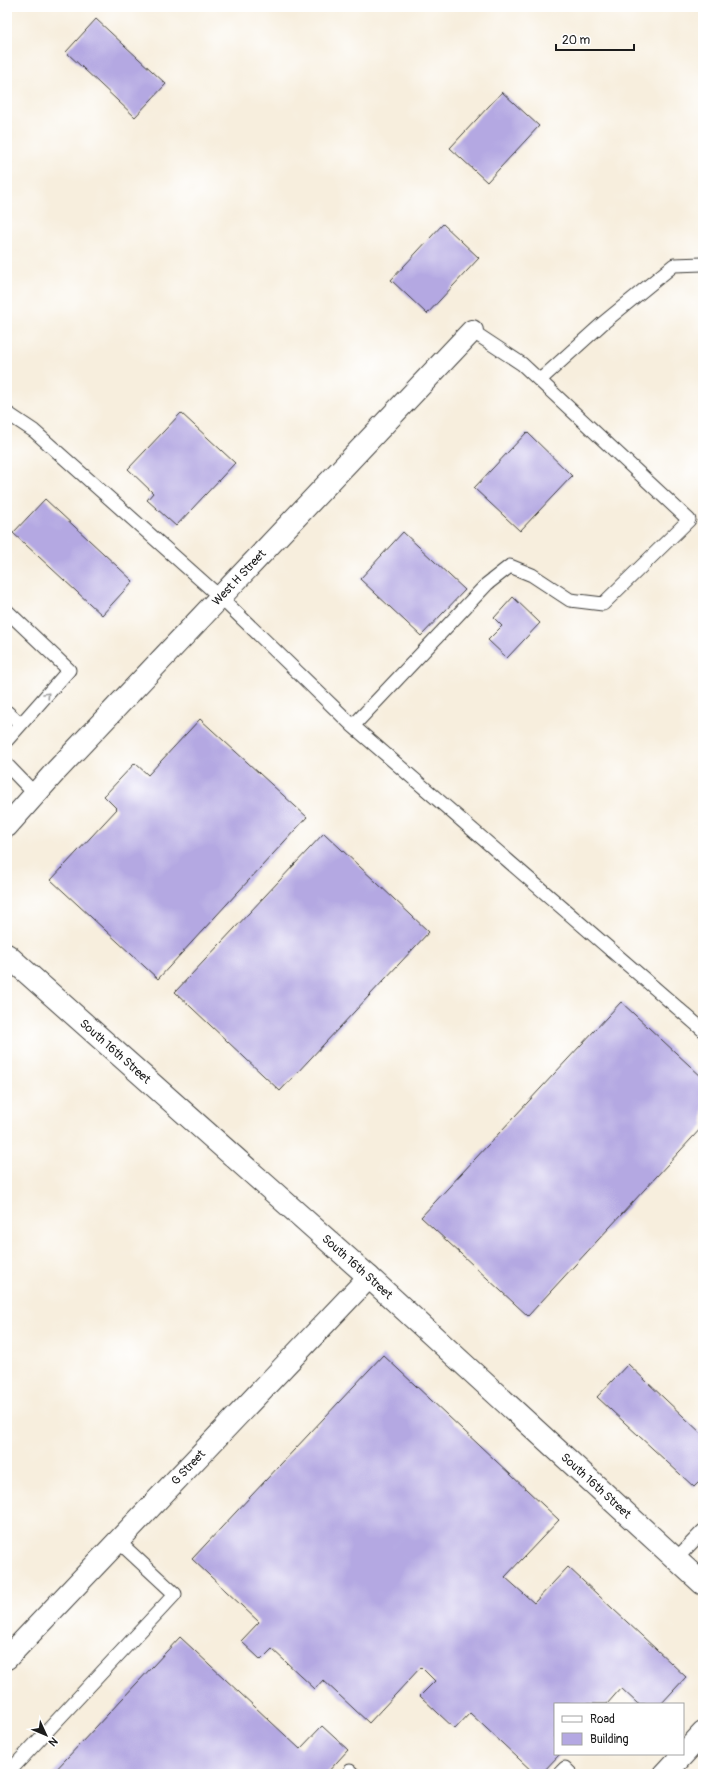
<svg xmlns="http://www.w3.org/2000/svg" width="710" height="1781" font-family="Pangolin,sans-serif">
<rect width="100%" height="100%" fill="#fff"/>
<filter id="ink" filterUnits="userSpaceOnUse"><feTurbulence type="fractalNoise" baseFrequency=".025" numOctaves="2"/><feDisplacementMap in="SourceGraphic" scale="8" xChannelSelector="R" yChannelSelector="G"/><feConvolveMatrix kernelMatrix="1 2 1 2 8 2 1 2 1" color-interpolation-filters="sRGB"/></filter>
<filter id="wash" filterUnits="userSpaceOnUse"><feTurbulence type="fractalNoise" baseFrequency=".012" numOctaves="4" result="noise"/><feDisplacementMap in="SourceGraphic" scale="16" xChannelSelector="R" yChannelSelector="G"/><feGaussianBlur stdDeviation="0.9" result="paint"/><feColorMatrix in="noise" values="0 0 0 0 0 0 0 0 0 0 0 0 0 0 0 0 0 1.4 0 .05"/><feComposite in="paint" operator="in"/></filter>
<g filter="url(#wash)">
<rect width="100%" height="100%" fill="#f7eedd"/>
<g id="blocks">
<!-- building -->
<path fill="#b4a8e2" d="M96 19 166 84 135 117 66 52Z
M502 92 539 126 487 182 450 148Z
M443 224 479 258 427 314 391 280Z
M181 413 235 463 176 526 147 500 153 493 128 469Z
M527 432 572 476 520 531 474 488Z
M45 499 133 581 102 615 13 533Z
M403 532 465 590 421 636 360 579Z
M513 597 540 623 507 658 488 640 502 626 494 618Z
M200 719 307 817 158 979 51 880 117 809 104 796 135 763 148 775Z
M324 833 429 932 280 1091 175 992Z
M621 1002 703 1078V1126L528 1316 421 1217Z
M383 1355 559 1520 505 1577 534 1603 568 1567 686 1677 661 1704H638L621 1688 607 1704H555V1754H560L541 1774H535L470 1713 455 1729 420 1696 435 1681 421 1667 369 1723 323 1680 315 1689 272 1649 261 1660 241 1641 259 1622 192 1559Z
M628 1364 703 1435V1478L694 1487 597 1397Z
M180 1637 300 1749 322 1726 348 1750 326 1774H52Z"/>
</g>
</g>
<g filter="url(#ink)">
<use href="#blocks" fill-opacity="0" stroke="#3d3c39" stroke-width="1"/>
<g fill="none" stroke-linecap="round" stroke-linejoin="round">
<!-- lane casing -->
<g stroke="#3d3c39" stroke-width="15">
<path id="lane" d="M540 380 603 323 674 265 703 264
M7 413 34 431 220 597 353 726 487 584 510 566 532 575 570 600 603 604 689 520 522 364 472 331
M7 611 69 670 7 740
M7 712 20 724
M353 726 703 1030
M7 765 35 794
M676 1559 703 1531
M350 1771 353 1774
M7 1774 175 1594 118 1541
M559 1774 565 1768 571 1774"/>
</g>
<!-- street casing -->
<g stroke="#3d3c39" stroke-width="24">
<g id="street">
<path id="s1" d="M7 826 55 772 472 331"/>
<path id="s2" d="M7 955 369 1277 703 1584"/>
<path id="s3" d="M7 1658 369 1277"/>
<path d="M665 1774 703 1733"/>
</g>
</g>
<!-- lane -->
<use href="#lane" stroke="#fff" stroke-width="13"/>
<!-- street -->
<use href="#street" stroke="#fff" stroke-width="22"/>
</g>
<!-- one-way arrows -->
<defs><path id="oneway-chevron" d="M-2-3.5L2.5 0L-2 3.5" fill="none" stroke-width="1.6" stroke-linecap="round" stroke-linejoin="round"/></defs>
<use stroke="#999" href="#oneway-chevron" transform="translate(47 695) rotate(-47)"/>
</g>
<g text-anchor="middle" stroke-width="3.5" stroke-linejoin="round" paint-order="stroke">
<!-- street labels -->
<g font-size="12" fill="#1c1c1c" stroke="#fff">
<text dy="4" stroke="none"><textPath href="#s1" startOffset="340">West H Street</textPath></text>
<text dy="4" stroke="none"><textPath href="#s2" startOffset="145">South 16th Street</textPath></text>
<text dy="4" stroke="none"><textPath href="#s2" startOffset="469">South 16th Street</textPath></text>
<text dy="4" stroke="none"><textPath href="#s3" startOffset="263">G Street</textPath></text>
<text dy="4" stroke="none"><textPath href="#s2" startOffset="793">South 16th Street</textPath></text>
</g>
</g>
<!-- margin -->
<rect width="710" height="1781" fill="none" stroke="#fff" stroke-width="24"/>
<!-- legend -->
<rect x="554" y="1703" width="130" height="52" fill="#ffffff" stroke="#a4a4a4"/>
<rect x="562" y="1716" width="20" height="6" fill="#ffffff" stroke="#a4a4a4"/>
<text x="590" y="1723" font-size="12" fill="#1c1c1c">Road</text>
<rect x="562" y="1733" width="20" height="12" fill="#b4a8e2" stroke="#a4a4a4"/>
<text x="590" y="1743" font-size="12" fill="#1c1c1c">Building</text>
<!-- north arrow -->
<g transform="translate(46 1735) rotate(134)" stroke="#ffffff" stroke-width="3" paint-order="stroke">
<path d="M0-3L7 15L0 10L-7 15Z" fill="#1c1c1c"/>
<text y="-6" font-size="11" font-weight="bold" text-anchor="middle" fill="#1c1c1c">N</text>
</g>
<!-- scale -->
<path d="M556 44v6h78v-6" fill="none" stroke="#1c1c1c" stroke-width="2"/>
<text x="562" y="44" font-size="12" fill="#1c1c1c" stroke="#ffffff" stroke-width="3" paint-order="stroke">20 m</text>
</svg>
